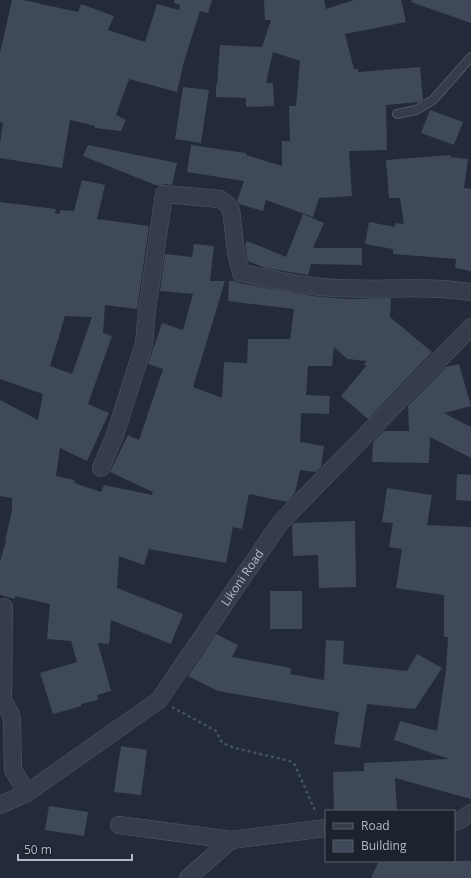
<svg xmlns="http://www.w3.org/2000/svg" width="471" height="878" font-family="'Open Sans',sans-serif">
<rect width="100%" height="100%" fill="#232b3a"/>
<!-- building -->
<path fill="#3f4959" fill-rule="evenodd" d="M12 0H23L78 12 81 4 114 16 108 30 145 42 157 4 179 10 180 5 174 3V0H212L208 13 200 11 183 65 177 92 129 79 116 115 126 120 121 131 95 128V126L70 120 62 168 0 158V143L3 123 0 122V53Z
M264 0H324L326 9 354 0H401L406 22 345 34 354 69H358V72L420 67 423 100 419 102 386 105 387 150 349 151 352 196 319 198 313 217 266 200 263 211 239 204 237 201 244 181 187 172 191 145 246 153V155L282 166V141H290L289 106H296L300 61 273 52 266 83H273L274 106 246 107V98L216 97V85H217L220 45 262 47 271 20H265Z
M412 0H471V23L411 2Z
M183 87 209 90 201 143 175 139Z
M430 110 463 122 454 145 421 133Z
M88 145 177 163 172 185 165 184 158 186 83 156Z
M451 155 450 157 468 159 464 188 471 189V271L455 268 456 259 393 254V249L365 244 369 222 395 227V223L404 224 400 198H389L386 160Z
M82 180 105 185 97 219 149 226 137 309 105 305 103 333 112 336 88 404 109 413 87 461 60 448 56 476 75 480 74 483 101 492 104 485 152 495 153 492 110 472 128 435 139 440 163 369 148 364 162 323 183 330 193 294 160 291 165 254 192 257 194 244 214 246 210 281H225L193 387 222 398 224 362 247 363 248 339H290L294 309 228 301 229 281H235L239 283 312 296 348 299 391 298 390 317 432 352 368 419 341 396 367 365H363L367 361 347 359 334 347 332 366H308L306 395 330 396 329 414 301 413 300 442 324 446 321 467 316 472 300 470 295 493 287 502 249 494 242 529 233 527 226 563 149 549 144 565 119 556 117 588 183 614 171 644 111 620 109 644 98 643 111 691 97 695 98 700 81 704V706L53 714 40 673 77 662 71 641 47 639 50 604 15 596V599L0 595V562L6 541H5L12 510V498L0 496V400L38 420 43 394 0 379V202L56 209 55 213 59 214 61 210 74 211ZM65 316 92 317 72 374 50 366Z
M303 214 324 223 313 248H362V265L311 264 308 275 265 268 248 261 245 245 247 241 286 257Z
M459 364 471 406 444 413 471 427V458L430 437 429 463 372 462 373 442 384 431H409L408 406 446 367Z
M457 474 471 475V501L456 500Z
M387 488 432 495 427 525 471 527V799L395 778 397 811H334L333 772 364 771V763L449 759 394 740 400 721 437 731 446 670 448 637H444V595L396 588 402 549 389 547 393 523 382 522Z
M355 521 356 587 319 588 318 555 293 556 292 525 294 523Z
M270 591H302V629H270Z
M216 634 238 645 232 657 291 668 290 674 324 680 326 640 344 641 343 664 407 671 417 654 442 668 415 709 367 704 360 748 334 744 339 712 218 691 188 676Z
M121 746 147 750 141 795 114 792Z
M49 806 88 812 84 836 45 830Z
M379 861H471V878H371Z"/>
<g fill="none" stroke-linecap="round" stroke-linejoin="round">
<!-- service casing -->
<g stroke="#525865" stroke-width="10">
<path id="service" d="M397 114 416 110 433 100 471 57"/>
</g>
<!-- minor casing -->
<g stroke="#525865" stroke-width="18">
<g id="minor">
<path d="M101 468 115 435 144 344 147 310 164 194 220 199 227 204 231 210 236 252 241 273C268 278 295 285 322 287 372 292 422 284 471 292"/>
<path d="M4 607 3 700 11 715 12 721 13 770 27 793"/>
<path id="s1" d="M0 805 27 793 159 700 280 523 471 327"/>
<path d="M454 822 460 820 471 813"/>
<path d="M119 825 231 840 326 828"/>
<path d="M188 878 231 840"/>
</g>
</g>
<!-- path -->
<path stroke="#425458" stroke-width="2.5" stroke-dasharray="3 3" stroke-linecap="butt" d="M172 707 216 731 221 741 227 745 235 748 290 761 295 765 316 813"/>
<!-- service -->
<use href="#service" stroke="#363d4a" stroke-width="8"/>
<!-- minor -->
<use href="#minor" stroke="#363d4a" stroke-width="17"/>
</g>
<g text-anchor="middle" stroke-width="4" stroke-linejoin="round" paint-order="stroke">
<!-- street labels -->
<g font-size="12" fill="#b2b8c6" stroke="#1c232f">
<text dy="4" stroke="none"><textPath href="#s1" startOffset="339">Likoni Road</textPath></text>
</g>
</g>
<!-- legend -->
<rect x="325" y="810" width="130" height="52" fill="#1c232f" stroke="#585f6b"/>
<rect x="333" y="823" width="20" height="6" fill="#363d4a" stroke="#585f6b"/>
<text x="361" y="830" font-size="12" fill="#b2b8c6">Road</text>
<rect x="333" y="840" width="20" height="12" fill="#3f4959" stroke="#585f6b"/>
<text x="361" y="850" font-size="12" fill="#b2b8c6">Building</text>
<!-- scale -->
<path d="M18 854v6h114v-6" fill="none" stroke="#b2b8c6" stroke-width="2"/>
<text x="24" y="854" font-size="12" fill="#b2b8c6" stroke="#1c232f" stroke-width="3" paint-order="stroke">50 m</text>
</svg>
